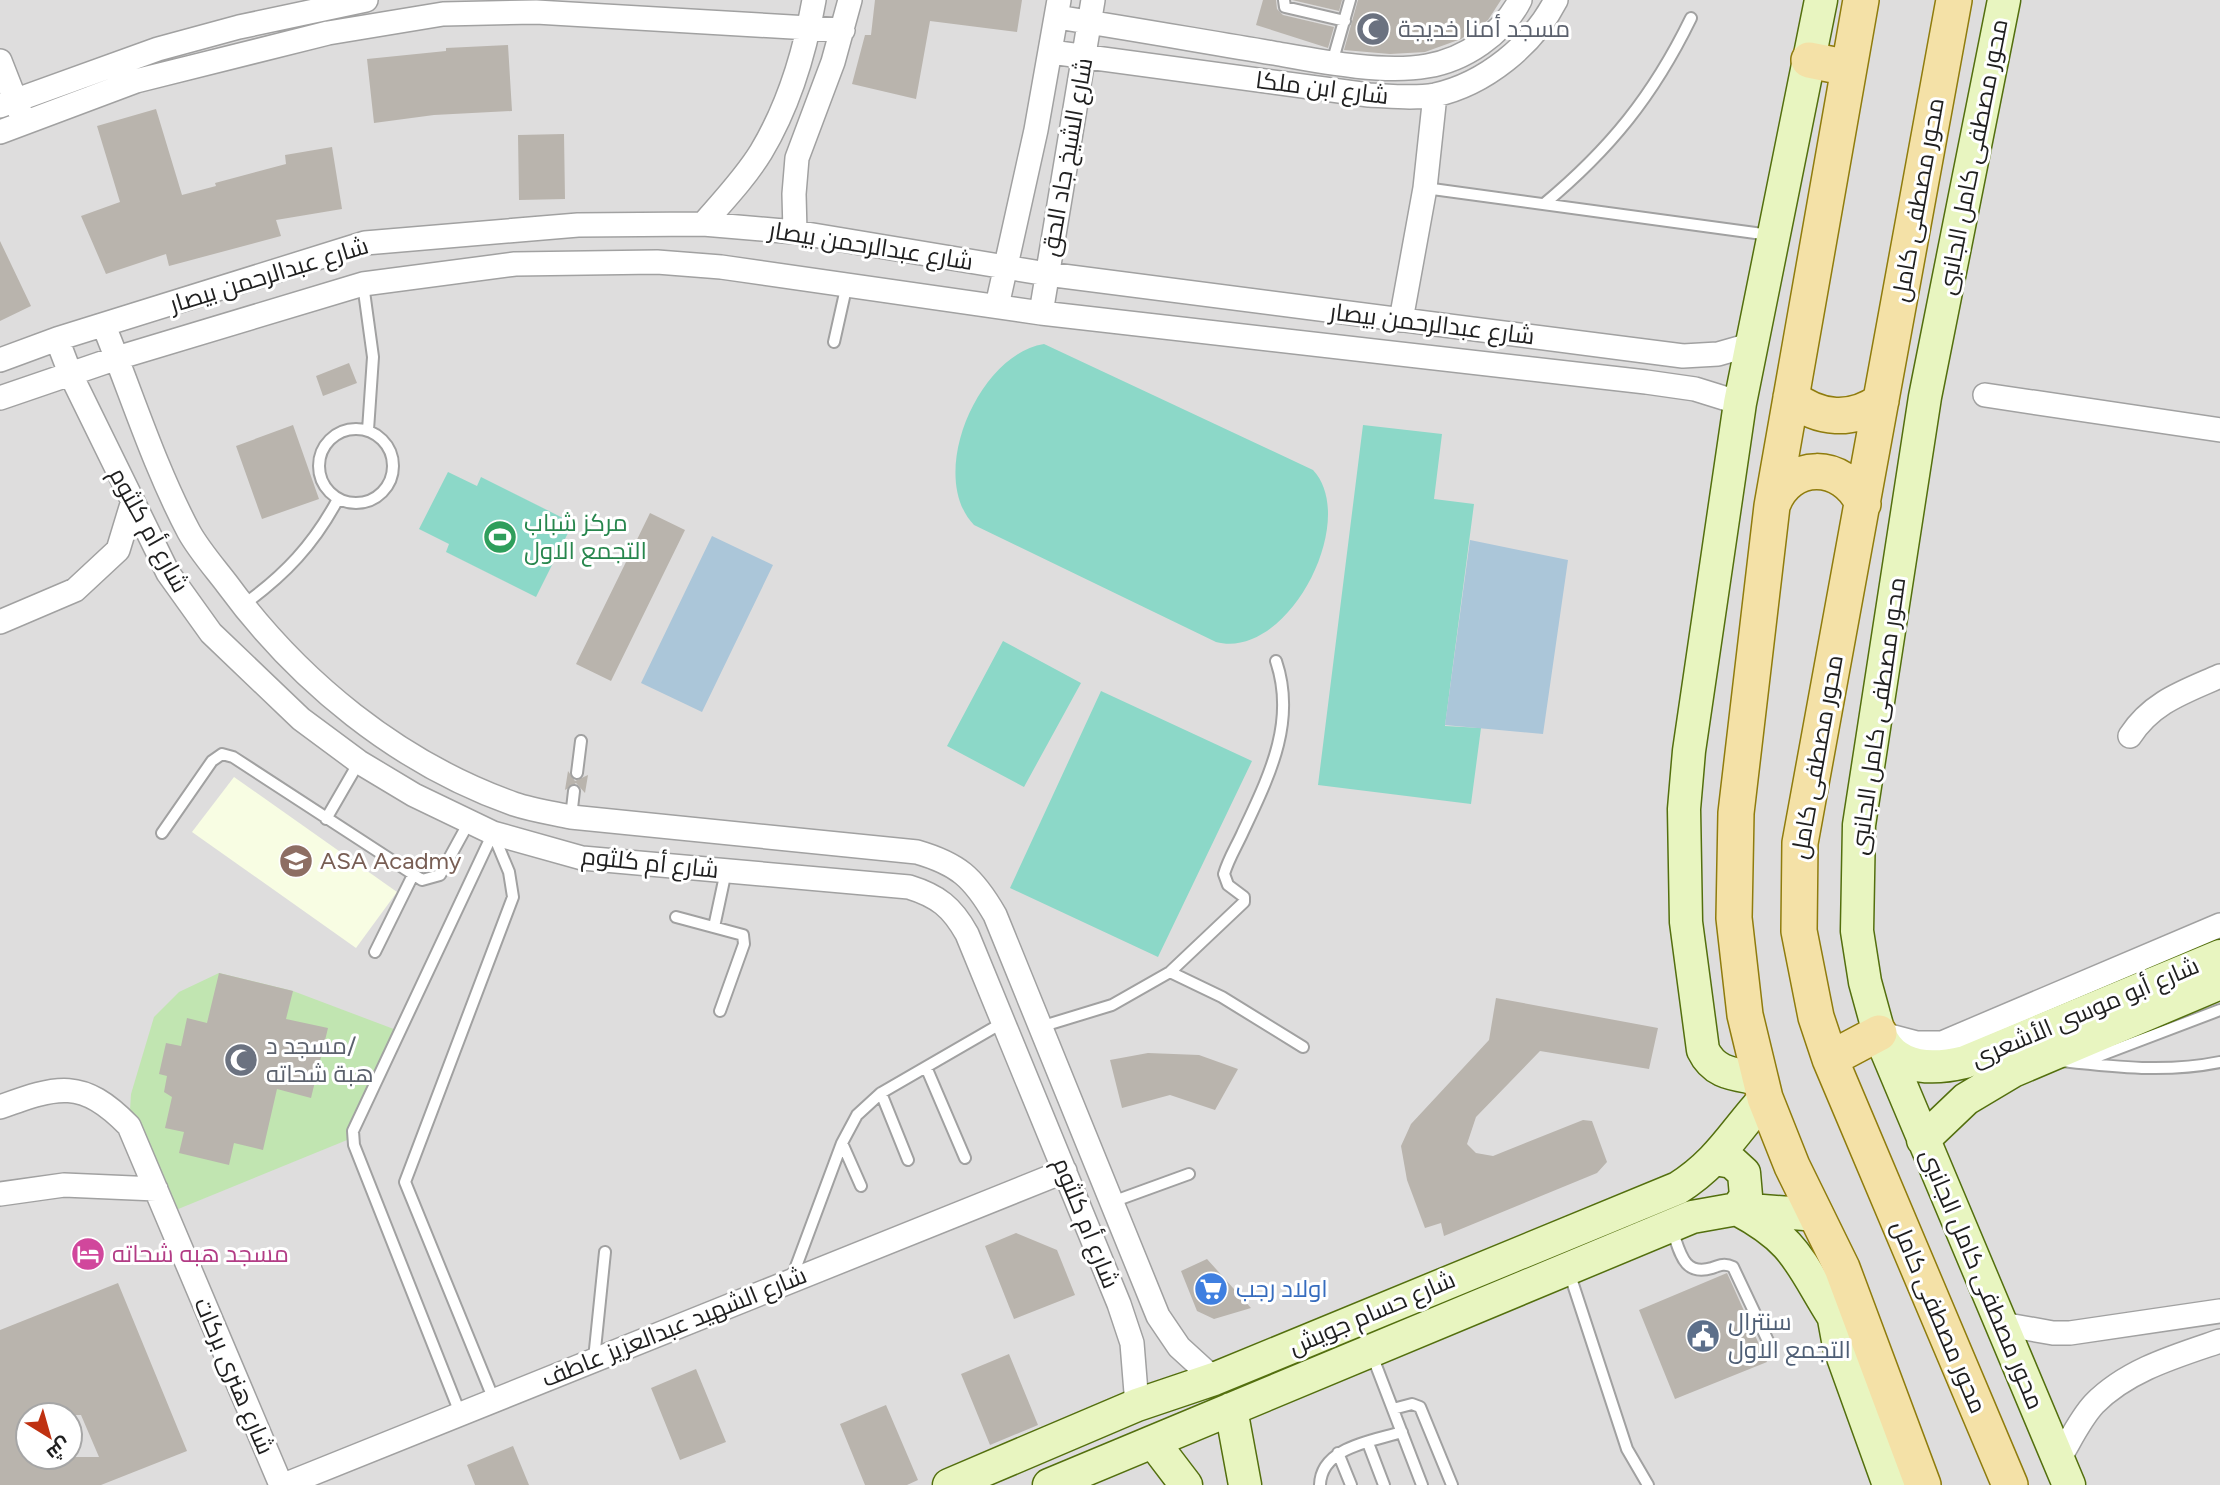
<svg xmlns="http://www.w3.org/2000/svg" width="2220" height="1485" font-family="Figtree,Cairo,sans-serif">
<rect width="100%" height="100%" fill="#efeee7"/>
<!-- residential -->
<path fill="#dedddd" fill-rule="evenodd" d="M0 0H2220V1485H0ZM28 1415H70V1457H28Z"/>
<!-- education -->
<path fill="#f8fde3" d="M234 777 397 892 356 948 192 832Z"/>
<!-- grass -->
<path fill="#c1e5b1" d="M219 973 293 991 399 1031 352 1138 166 1214 129 1126 131 1094 154 1017 179 992Z"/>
<!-- pitch -->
<path fill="#8cd8c8" d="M1044 344 1313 470C1360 520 1288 661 1216 642L974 525C926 475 979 354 1044 344Z
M1363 425 1442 434 1434 499 1474 504 1445 726 1481 728 1471 804 1318 785Z
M448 472 477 486 481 477 573 523 536 597 446 552 449 544 419 529Z
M1003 641 1081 683 1024 787 947 746Z
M1101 691 1252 761 1158 957 1010 888Z"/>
<!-- water -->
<path fill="#abc6d9" d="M712 536 773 565 702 712 641 683Z
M1470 540 1568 560 1543 734 1445 725Z"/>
<!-- building -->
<path fill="#b9b4ad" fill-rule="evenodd" d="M875 0H1022L1017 32 930 21 916 99 852 84 865 35H871Z
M1263 0H1276L1277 9 1283 15 1334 27 1328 48 1256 25Z
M1292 0H1342L1339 11Z
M1358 0H1501L1488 20 1461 39 1425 52 1390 54 1344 50Z
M508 45 512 111 434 115 374 123 367 59 446 51V48Z
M156 109 182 195 216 186 215 183 286 164 285 155 332 147 342 209 276 220 281 236 169 266 166 254 106 274 81 216 120 202 97 126Z
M564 134 565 199 519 200 518 135Z
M0 241 31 306 0 321Z
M349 363 357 383 323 396 316 376Z
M293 425 319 499 262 519 236 446Z
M650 513 685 530 611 681 576 664Z
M568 771 575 781 588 775 585 793 576 783 565 790Z
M219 973 293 991 286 1019 328 1028 311 1098 277 1089 263 1150 234 1143 229 1165 179 1153 184 1132 165 1128 172 1097 164 1092 167 1076 159 1074 166 1043 181 1046 187 1018 207 1023Z
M1496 998 1658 1028 1649 1069 1540 1051 1476 1117 1467 1144 1476 1153 1493 1156 1583 1120 1592 1121 1607 1162 1597 1173 1444 1236 1441 1223 1425 1228 1407 1180 1401 1146 1411 1124 1489 1040Z
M1148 1053 1199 1055 1238 1069 1215 1110 1170 1095 1122 1108 1110 1060Z
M1016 1233 1057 1250 1075 1295 1014 1319 985 1246Z
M1207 1259 1251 1308 1214 1319 1197 1311 1181 1271Z
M1727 1273 1767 1362 1675 1399 1639 1310Z
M118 1283 187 1451 101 1485H0V1330ZM28 1415H81L99 1457H28Z
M1009 1354 1038 1425 990 1445 961 1374Z
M696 1369 726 1442 680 1460 651 1388Z
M886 1405 918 1480 907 1485H865L840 1424Z
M513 1446 529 1485H475L467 1465Z"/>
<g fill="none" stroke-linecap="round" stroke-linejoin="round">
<!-- lane casing -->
<g stroke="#a1a1a1" stroke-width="14">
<path id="lane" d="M1284 0 1285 7 1345 21
M1332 63 1350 0
M1425 188 1770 235
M1544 204C1610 149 1653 96 1691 18
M363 284 373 357 368 430
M834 342 847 284
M319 466a37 37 0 1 1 74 0a37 37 0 1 1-74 0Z
M243 605C285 575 314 544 338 499
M577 773 581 741
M571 817 574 791
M326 819 359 762
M162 833 212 761 222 754 233 757 422 880 440 875 469 822
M494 836 509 872 513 897 405 1182 494 1400
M676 917 743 935 744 944 720 1011
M714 927 726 871
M375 952 413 875
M1170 972 1222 997 1303 1047
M1040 1027 1112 1005 1170 972 1244 902V897L1228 885 1224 874C1228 860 1236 847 1242 834 1268 778 1297 723 1276 661
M2061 1061C2115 1067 2166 1073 2220 1062
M2083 1062 2220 1010
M926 1067 965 1158
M881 1093 908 1160
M842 1143 861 1186
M1112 1202 1189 1174
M1671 1227C1680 1250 1682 1277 1712 1268 1720 1265 1725 1263 1733 1267L1768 1341
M1569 1272 1627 1449 1648 1485
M791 1280 842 1143 857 1115 881 1093 1002 1023
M1372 1355 1422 1485
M594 1359 605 1252
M1393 1409 1412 1404 1420 1407 1452 1485
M460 1413 354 1145 353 1131 493 833
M1368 1443 1384 1485
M1338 1453 1351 1485
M1320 1485C1321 1447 1373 1441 1402 1432"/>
</g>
<!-- street casing -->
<g stroke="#a1a1a1" stroke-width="26">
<path id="street" d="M1056 17C1128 28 1200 41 1273 53 1318 61 1382 74 1427 66 1464 60 1503 34 1520 0
M1051 52 1369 95C1391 96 1413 99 1435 95 1485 84 1533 45 1556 0
M0 61 20 112
M0 106 158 49 239 27 366 0
M0 132 136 81 328 33 443 14 536 12 843 30
M703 224C723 201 745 178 761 152 788 107 805 51 814 0
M795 232 794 194 797 158 833 62 850 0
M997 306 1036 130 1059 0
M1041 313 1093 0
M1401 320 1425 188 1435 95
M104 326C132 395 154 466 189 532 199 550 214 567 227 584 298 681 398 763 514 804 532 810 552 813 571 817L917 852C958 864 973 877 995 915L1158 1316 1179 1347 1214 1379
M57 339 70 373 168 573 211 633 301 719 359 762 414 795 493 833 582 858 909 887C938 896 952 907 967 934L1119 1304 1132 1343 1137 1405
M0 360 57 339 365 243 578 225 703 224 795 232 1047 274 1683 356 1718 354 1753 344
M1985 395 2220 430
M0 398 117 358 363 284 515 264 657 262 721 267 1041 313 1646 382 1695 389 1740 403
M0 622 75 590 118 550 132 504
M2130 736C2152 702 2184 692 2220 676
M1879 1033 1917 1043H1942L2220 925
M0 1107C58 1086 82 1078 129 1126L281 1485
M0 1194 64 1185 156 1189
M2002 1324 2053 1333H2070L2220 1311
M2059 1459C2070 1441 2080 1419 2094 1404 2127 1370 2176 1356 2220 1341
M284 1485 1065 1171"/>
</g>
<!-- secondary casing -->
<g stroke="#536f0e" stroke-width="35">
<path id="secondary" d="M2004 0 1925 397 1859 825 1857 931 1865 982 1879 1033 2069 1485
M1883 1041C1900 1071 1936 1069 1965 1062L2220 956
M1760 1079C1736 1074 1715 1075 1703 1050L1686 922 1684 809 1689 751 1740 403 1821 0
M1923 1140 1966 1099 2013 1071 2220 983
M1716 1159 1732 1162 1744 1173 1746 1196 1737 1209C1797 1241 1799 1262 1833 1316
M1842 1268 1832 1308 1839 1346 1889 1485
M1231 1409 1245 1485
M1154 1443 1186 1485
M949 1485 1137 1405 1214 1379 1678 1188C1719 1162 1733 1133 1765 1098
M1049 1485 1692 1217 1737 1209 1817 1215"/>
</g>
<!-- primary casing -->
<g stroke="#8f7c0d" stroke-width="38">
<path id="primary" d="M1861 0 1772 506 1736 813 1734 918 1745 1015 1765 1098 1792 1166 1842 1268 1923 1485
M1954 0 1800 843 1799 931 1816 1017 1830 1059 2010 1485
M1809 60 1849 68
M1791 397C1819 420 1852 422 1881 401
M1772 506C1788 460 1844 461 1863 504
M1830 1059 1879 1033"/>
</g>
<!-- lane -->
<use href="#lane" stroke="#fff" stroke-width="10"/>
<!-- street -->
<use href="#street" stroke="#fff" stroke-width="23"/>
<!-- secondary -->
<use href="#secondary" stroke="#e8f5c0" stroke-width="32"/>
<!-- primary -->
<use href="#primary" stroke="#f4e1a7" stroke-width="35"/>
</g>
<!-- icons -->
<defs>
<g id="mosque-disc" transform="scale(1.75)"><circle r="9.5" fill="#6b7280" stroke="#fff"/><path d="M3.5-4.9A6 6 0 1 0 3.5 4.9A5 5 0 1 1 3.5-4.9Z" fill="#fff"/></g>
<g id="stadium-disc" transform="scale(1.75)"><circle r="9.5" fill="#2e9e5b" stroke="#fff"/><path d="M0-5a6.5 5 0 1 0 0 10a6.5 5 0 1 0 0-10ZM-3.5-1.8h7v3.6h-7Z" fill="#fff"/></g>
<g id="university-disc" transform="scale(1.75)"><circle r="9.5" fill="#8d6e63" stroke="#fff"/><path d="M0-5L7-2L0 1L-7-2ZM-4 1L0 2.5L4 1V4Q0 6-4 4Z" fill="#fff"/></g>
<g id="hotel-disc" transform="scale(1.75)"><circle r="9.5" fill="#d1479c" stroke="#fff"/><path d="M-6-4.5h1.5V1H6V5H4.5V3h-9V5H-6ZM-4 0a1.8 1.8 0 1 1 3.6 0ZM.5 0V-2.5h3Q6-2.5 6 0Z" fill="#fff"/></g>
<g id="supermarket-disc" transform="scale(1.75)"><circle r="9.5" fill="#3f7fe0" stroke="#fff"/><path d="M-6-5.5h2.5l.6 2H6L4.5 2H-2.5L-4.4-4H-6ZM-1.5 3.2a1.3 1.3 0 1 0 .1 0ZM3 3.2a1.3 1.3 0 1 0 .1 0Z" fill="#fff"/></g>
<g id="civic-disc" transform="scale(1.75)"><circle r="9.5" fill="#5c6f8a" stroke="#fff"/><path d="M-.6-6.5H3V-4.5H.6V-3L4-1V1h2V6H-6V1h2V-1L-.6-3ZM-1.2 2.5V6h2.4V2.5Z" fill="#fff"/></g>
</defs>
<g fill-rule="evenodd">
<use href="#mosque-disc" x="1373" y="29"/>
<use href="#stadium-disc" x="500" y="537"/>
<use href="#university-disc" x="296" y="861"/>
<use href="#mosque-disc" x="241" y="1060"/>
<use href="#hotel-disc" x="88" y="1254"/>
<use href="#supermarket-disc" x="1211" y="1289"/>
<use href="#civic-disc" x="1703" y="1336"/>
</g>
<g text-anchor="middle" stroke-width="6" stroke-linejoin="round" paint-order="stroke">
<!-- worship labels -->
<g font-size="24" fill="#5b616d" stroke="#fff" text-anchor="start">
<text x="1398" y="37">مسجد أمنا خديجة</text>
<text x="266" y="1054">مسجد د/<tspan x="266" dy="28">هبة شحاته</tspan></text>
</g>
<!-- street labels -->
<g font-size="24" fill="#202020" stroke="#fff">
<text transform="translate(1322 88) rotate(7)" y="8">شارع ابن ملكا</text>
<text transform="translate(1067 157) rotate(-80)" y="8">شارع الشيخ جاد الحق</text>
<text transform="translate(1973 157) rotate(-79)" y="8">محور مصطفى كامل الجانبى</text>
<text transform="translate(1918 200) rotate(-80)" y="8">محور مصطفى كامل</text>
<text transform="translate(871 246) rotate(9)" y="8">شارع عبدالرحمن بيصار</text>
<text transform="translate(269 275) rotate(-17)" y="8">شارع عبدالرحمن بيصار</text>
<text transform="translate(1432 324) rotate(7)" y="8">شارع عبدالرحمن بيصار</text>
<text transform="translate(149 530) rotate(61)" y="8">شارع أم كلثوم</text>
<text transform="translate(1878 716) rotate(-82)" y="8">محور مصطفى كامل الجانبى</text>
<text transform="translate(1817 757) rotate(-80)" y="8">محور مصطفى كامل</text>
<text transform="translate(650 863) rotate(6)" y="8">شارع أم كلثوم</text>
<text transform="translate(2085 1012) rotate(-23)" y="8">شارع أبو موسى الأشعرى</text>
<text transform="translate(1086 1223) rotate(68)" y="8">شارع أم كلثوم</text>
<text transform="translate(1982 1279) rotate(67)" y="8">محور مصطفى كامل الجانبى</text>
<text transform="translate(1372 1313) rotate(-23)" y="8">شارع حسام جويش</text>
<text transform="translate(1939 1317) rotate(67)" y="8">محور مصطفى كامل</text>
<text transform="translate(674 1327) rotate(-22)" y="8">شارع الشهيد عبدالعزيز عاطف</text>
<text transform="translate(234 1376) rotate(67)" y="8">شارع هنرى بركات</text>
</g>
<!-- leisure labels -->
<g font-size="24" fill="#27864d" stroke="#fff" text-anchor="start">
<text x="524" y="531">مركز شباب<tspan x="524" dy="28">التجمع الاول</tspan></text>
</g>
<!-- education labels -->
<g font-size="24" fill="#785e54" stroke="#fff" text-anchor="start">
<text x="320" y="869">ASA Acadmy</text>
</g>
<!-- hotel labels -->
<g font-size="24" fill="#b23c85" stroke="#fff" text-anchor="start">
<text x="112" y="1262">مسجد هبه شحاته</text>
</g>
<!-- shop labels -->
<g font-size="24" fill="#366cbe" stroke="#fff" text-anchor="start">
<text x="1236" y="1297">اولاد رجب</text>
</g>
<!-- service labels -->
<g font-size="24" fill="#4e5e75" stroke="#fff" text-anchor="start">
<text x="1728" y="1330">سنترال<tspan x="1728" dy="28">التجمع الاول</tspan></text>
</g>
</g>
<!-- north arrow -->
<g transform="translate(49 1436) rotate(143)"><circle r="33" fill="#ffffff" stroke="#a6a6a6" stroke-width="2"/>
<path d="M0-5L12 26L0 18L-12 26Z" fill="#bf3111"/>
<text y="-10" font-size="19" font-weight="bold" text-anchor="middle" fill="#202020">ش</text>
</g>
</svg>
